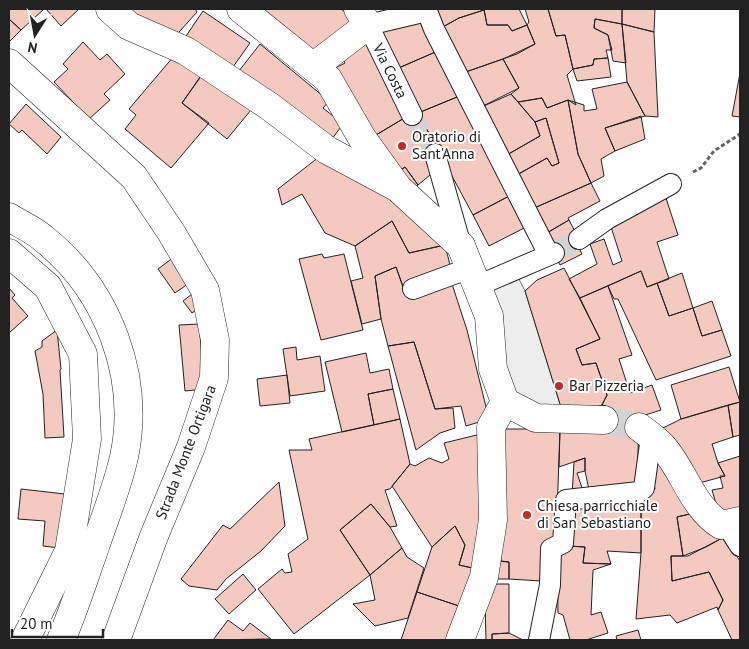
<svg xmlns="http://www.w3.org/2000/svg" width="749" height="649" font-family="'PT Sans',sans-serif">
<rect width="100%" height="100%" fill="#fff"/>
<!-- parking -->
<path fill="#ededed" stroke="#6f6f6f" d="M514 269 525 291 564 417 505 402 477 286Z"/>
<!-- building -->
<path fill="#f3c9c0" stroke="#222" d="M9 9H44L21 30 9 19Z
M46 9H79L61 26Z
M119 9H195L197 12 171 41Z
M266 9H341L359 23 316 57 262 13Z
M436 9H484V10L459 18 439 29Z
M519 9 527 25 512 31 508 25H487L484 9Z
M525 9H548L556 36 565 35 573 69 567 75 576 105 568 100 547 108 542 98 518 102 511 94 519 88 503 59 535 44 527 25 529 22Z
M548 9H622V24L595 19 594 28 608 35 612 50H606L608 58 594 59 593 65 573 69 565 35 556 36Z
M622 9H655L654 32 622 24Z
M484 10 487 25H508L512 31 527 25 535 44 517 54 460 74 439 29 459 18Z
M203 11 250 43 228 74 182 42Z
M422 15 440 50 394 70 377 25Z
M9 19 21 30 9 42Z
M595 19 622 24 626 63 613 61 608 35 594 28Z
M622 24 654 32 658 117 645 116 627 82Z
M368 37 406 117 371 138 333 69 345 63 339 50Z
M83 42 100 60 107 54 125 74 104 94 110 100 89 119 54 82 68 69 63 64Z
M260 44 329 101 323 108 343 124 326 147 235 76Z
M440 50 462 95 418 113 394 70Z
M174 56 200 77 182 103 209 123 171 168 125 129 136 115 129 109Z
M608 58 611 77 577 81 573 69 593 65 594 59Z
M503 59 519 88 479 108 460 74Z
M207 68 256 104 227 139 182 103Z
M740 73V117L732 116Z
M627 82 645 116 605 128 615 151 601 159 604 176 591 183 578 154 568 100 584 105V111L597 109 592 89Z
M511 94 535 122 540 136 505 156 479 108Z
M462 95 513 194 473 215 418 113Z
M542 98 547 108 568 100 578 154 591 183 532 209 515 176 547 158 552 166 559 163 546 118 535 122 518 102Z
M26 104 61 137 47 154 22 130 19 133 9 124Z
M418 113 439 152 433 156 406 117Z
M641 116 645 139 615 151 605 128Z
M406 117 433 156 436 170 418 185 405 167 398 172 371 138Z
M546 118 559 163 552 166 547 158 515 176 505 156 540 136 535 122Z
M324 153 388 190 445 245 409 253 392 221 355 246 325 233 302 194 282 205 278 189Z
M405 167 418 185 414 189 398 172Z
M591 183 600 201 568 218 569 220 545 234 532 209Z
M513 194 530 225 489 246 473 215Z
M665 195 678 235 657 242 669 279 647 287 641 271 580 298 569 279 597 264 590 244 604 239 613 265 622 261 611 227Z
M569 220 579 239 576 242 582 254 560 265 545 234Z
M392 221 409 253 445 245 450 265 404 289 396 267 375 276 381 319 362 324 351 281 363 278 355 246Z
M178 254 195 279 175 293 158 269Z
M322 254 324 258 344 254 363 330 321 340 299 259Z
M396 267 406 296 452 284 467 330 489 419 466 426 461 406 435 409 414 342 388 346 381 319 375 276Z
M564 268 600 339 576 349 582 365 596 363 607 395 602 405 564 417 525 291 537 280Z
M641 271 647 287 657 283 669 316 693 308 702 336 722 330 731 356 656 380 618 299H614L608 286Z
M682 273 693 308 669 316 657 283Z
M608 286 632 355 619 359 630 393 652 385 661 410 639 417 602 405 607 395 596 363 582 365 576 349 600 339 580 298Z
M9 288 15 295 12 298 28 316 9 333Z
M192 294 202 306 192 313 183 301Z
M712 301 722 330 702 336 693 308Z
M199 324 205 389 185 391 179 325Z
M57 330 61 369 60 370 64 437 45 438 43 394 35 351 42 347V341Z
M414 342 435 409 453 408 455 428 440 433 416 450 388 346Z
M296 347 297 360 320 356 325 391 290 396 283 349Z
M366 353 370 373 389 369 393 389 368 394 374 425 342 432 325 362Z
M729 367 740 402 681 419 671 385Z
M287 375 290 403 260 406 257 379Z
M393 389 400 419 374 425 368 394Z
M740 402V435L733 437 728 405Z
M602 405 639 417 637 489 590 495 585 471V458L559 467 560 429 604 420Z
M728 405 733 437 712 444 718 463 725 476 692 485 659 430 681 419Z
M400 419 410 464 390 489 385 490 397 526 390 527 371 504 340 530 370 575 294 634 258 589 282 569 285 573 292 572 288 554 308 539 289 450H312L309 439Z
M496 429H560L556 543 541 581 509 579V562L501 561Z
M485 433 477 569 459 565 465 545 455 526 432 547 392 486 410 464 415 466 429 458 442 463 449 459 444 443Z
M661 452 698 512 677 517 683 556H671L672 581 709 572 723 600 718 610 717 607 677 623 670 615 636 619 641 553V501L655 489 649 461Z
M740 456V516L721 521 712 490 723 488 720 476H725L718 463Z
M585 458V471L577 473 587 503 641 496V553L607 551 611 564 583 563 585 547 569 546 574 462Z
M279 482 285 526 261 551 226 579 217 590 189 586 181 579 223 525 230 529Z
M21 489 65 494 60 548 43 546 45 521 18 519Z
M371 504 390 527 402 548 370 575 340 530Z
M698 512 724 537 706 547 683 556 677 517Z
M455 526 465 545 459 565 477 569 465 608 417 592 432 547Z
M724 537 740 561V640H732L718 610 723 600 709 572 672 581 671 556H688Z
M569 546 585 547 583 563 611 564 593 570 591 615 601 612 608 633 586 640H570L563 615 558 613 557 549Z
M402 548 407 557 424 568 408 618 375 626 353 604 375 600 370 575Z
M494 561 509 562V579H491Z
M243 574 256 590 229 614 215 599Z
M490 584H509V633L492 634V640H486L485 601Z
M417 592 465 608 454 640H401Z
M228 620 243 631 250 623 271 639 213 640Z
M638 630 641 640H617L616 636Z
M509 633 523 640H492V634Z"/>
<g fill="none" stroke-linecap="round" stroke-linejoin="round">
<!-- pedestrian-tunnel -->
<path stroke="#d3d3d3" stroke-width="20" stroke-dasharray="20 10" stroke-linecap="butt" d="M412 115 435 154
M554 253 579 239"/>
<!-- minor-tunnel -->
<path stroke="#d3d3d3" stroke-width="28" stroke-dasharray="28 14" stroke-linecap="butt" d="M604 420 639 427"/>
<!-- pedestrian casing -->
<g stroke="#222" stroke-width="22">
<path id="pedestrian" d="M412 115 368 25 427 11 434 29 549 255
M435 154 461 246
M579 239 607 219 671 184
M477 286 554 253
M413 289 470 268
M726 524 740 546
M539 640 550 585 551 549 563 543 566 500 639 492 644 488 651 437"/>
</g>
<!-- minor casing -->
<g stroke="#222" stroke-width="29">
<path id="minor" d="M110 9 129 26 186 51 269 106 327 150 398 188
M313 67 368 25 358 9
M461 246 489 316 493 369 505 402 536 418 604 420
M9 253 48 287 83 354 87 439 69 551 25 640
M639 427C647 433 657 440 663 447 684 471 693 508 721 525L740 521
M460 640 484 577 493 520 491 427 505 402"/>
</g>
<!-- tertiary casing -->
<g stroke="#222" stroke-width="29">
<path id="tertiary" d="M241 9 328 79 362 138 398 188 461 246"/>
</g>
<!-- secondary casing -->
<g stroke="#222" stroke-width="29">
<path id="secondary" d="M9 63 134 177 171 232 205 290 215 340 214 378 191 447 154 536 116 640"/>
</g>
<!-- motorway casing -->
<g stroke="#222" stroke-width="29">
<path id="motorway" d="M9 217C20 224 34 230 44 239 108 290 141 377 124 457 117 488 105 517 95 547 84 578 74 610 61 640"/>
</g>
<!-- path -->
<path stroke="#646464" stroke-width="3" stroke-dasharray="4 2.5" stroke-linecap="butt" d="M693 172 701 168 714 151 740 134"/>
<!-- pedestrian -->
<use href="#pedestrian" stroke="#fff" stroke-width="20"/>
<!-- minor -->
<use href="#minor" stroke="#fff" stroke-width="28"/>
<!-- tertiary -->
<use href="#tertiary" stroke="#fff" stroke-width="28"/>
<!-- secondary -->
<use href="#secondary" stroke="#fff" stroke-width="28"/>
<!-- motorway -->
<use href="#motorway" stroke="#fff" stroke-width="28"/>
</g>
<!-- markers -->
<g fill="#c62828" stroke="#fff" stroke-width="2">
<circle cx="402" cy="146" r="5"/>
<circle cx="559" cy="386" r="5"/>
<circle cx="527" cy="515" r="5"/>
</g>
<g text-anchor="middle" stroke-width="4" stroke-linejoin="round" paint-order="stroke">
<!-- street labels -->
<g font-size="15" fill="#222" stroke="#fff">
<text transform="translate(390 71) rotate(64)" y="5">Via Costa</text>
<text transform="translate(186 452) rotate(-69)" y="5">Strada Monte Ortigara</text>
</g>
<!-- poi labels -->
<g font-size="15" fill="#222" stroke="#fff" text-anchor="start">
<text x="412" y="142">Oratorio di<tspan x="412" dy="17">Sant'Anna</tspan></text>
<text x="569" y="391">Bar Pizzeria</text>
<text x="537" y="511">Chiesa parricchiale<tspan x="537" dy="17">di San Sebastiano</tspan></text>
</g>
</g>
<!-- border -->
<rect width="749" height="649" fill="none" stroke="#222222" stroke-width="20"/>
<!-- north arrow -->
<g transform="translate(35 35) rotate(191)" stroke="#ffffff" stroke-width="4" paint-order="stroke">
<path d="M0-4L9 19L0 12L-9 19Z" fill="#222222"/>
<text y="-8" font-size="14" font-weight="bold" text-anchor="middle" fill="#222222">N</text>
</g>
<!-- scale -->
<path d="M12 629v8h91v-8" fill="none" stroke="#222222" stroke-width="2.5"/>
<text x="20" y="629" font-size="15" fill="#222222" stroke="#ffffff" stroke-width="4" paint-order="stroke">20 m</text>
</svg>
